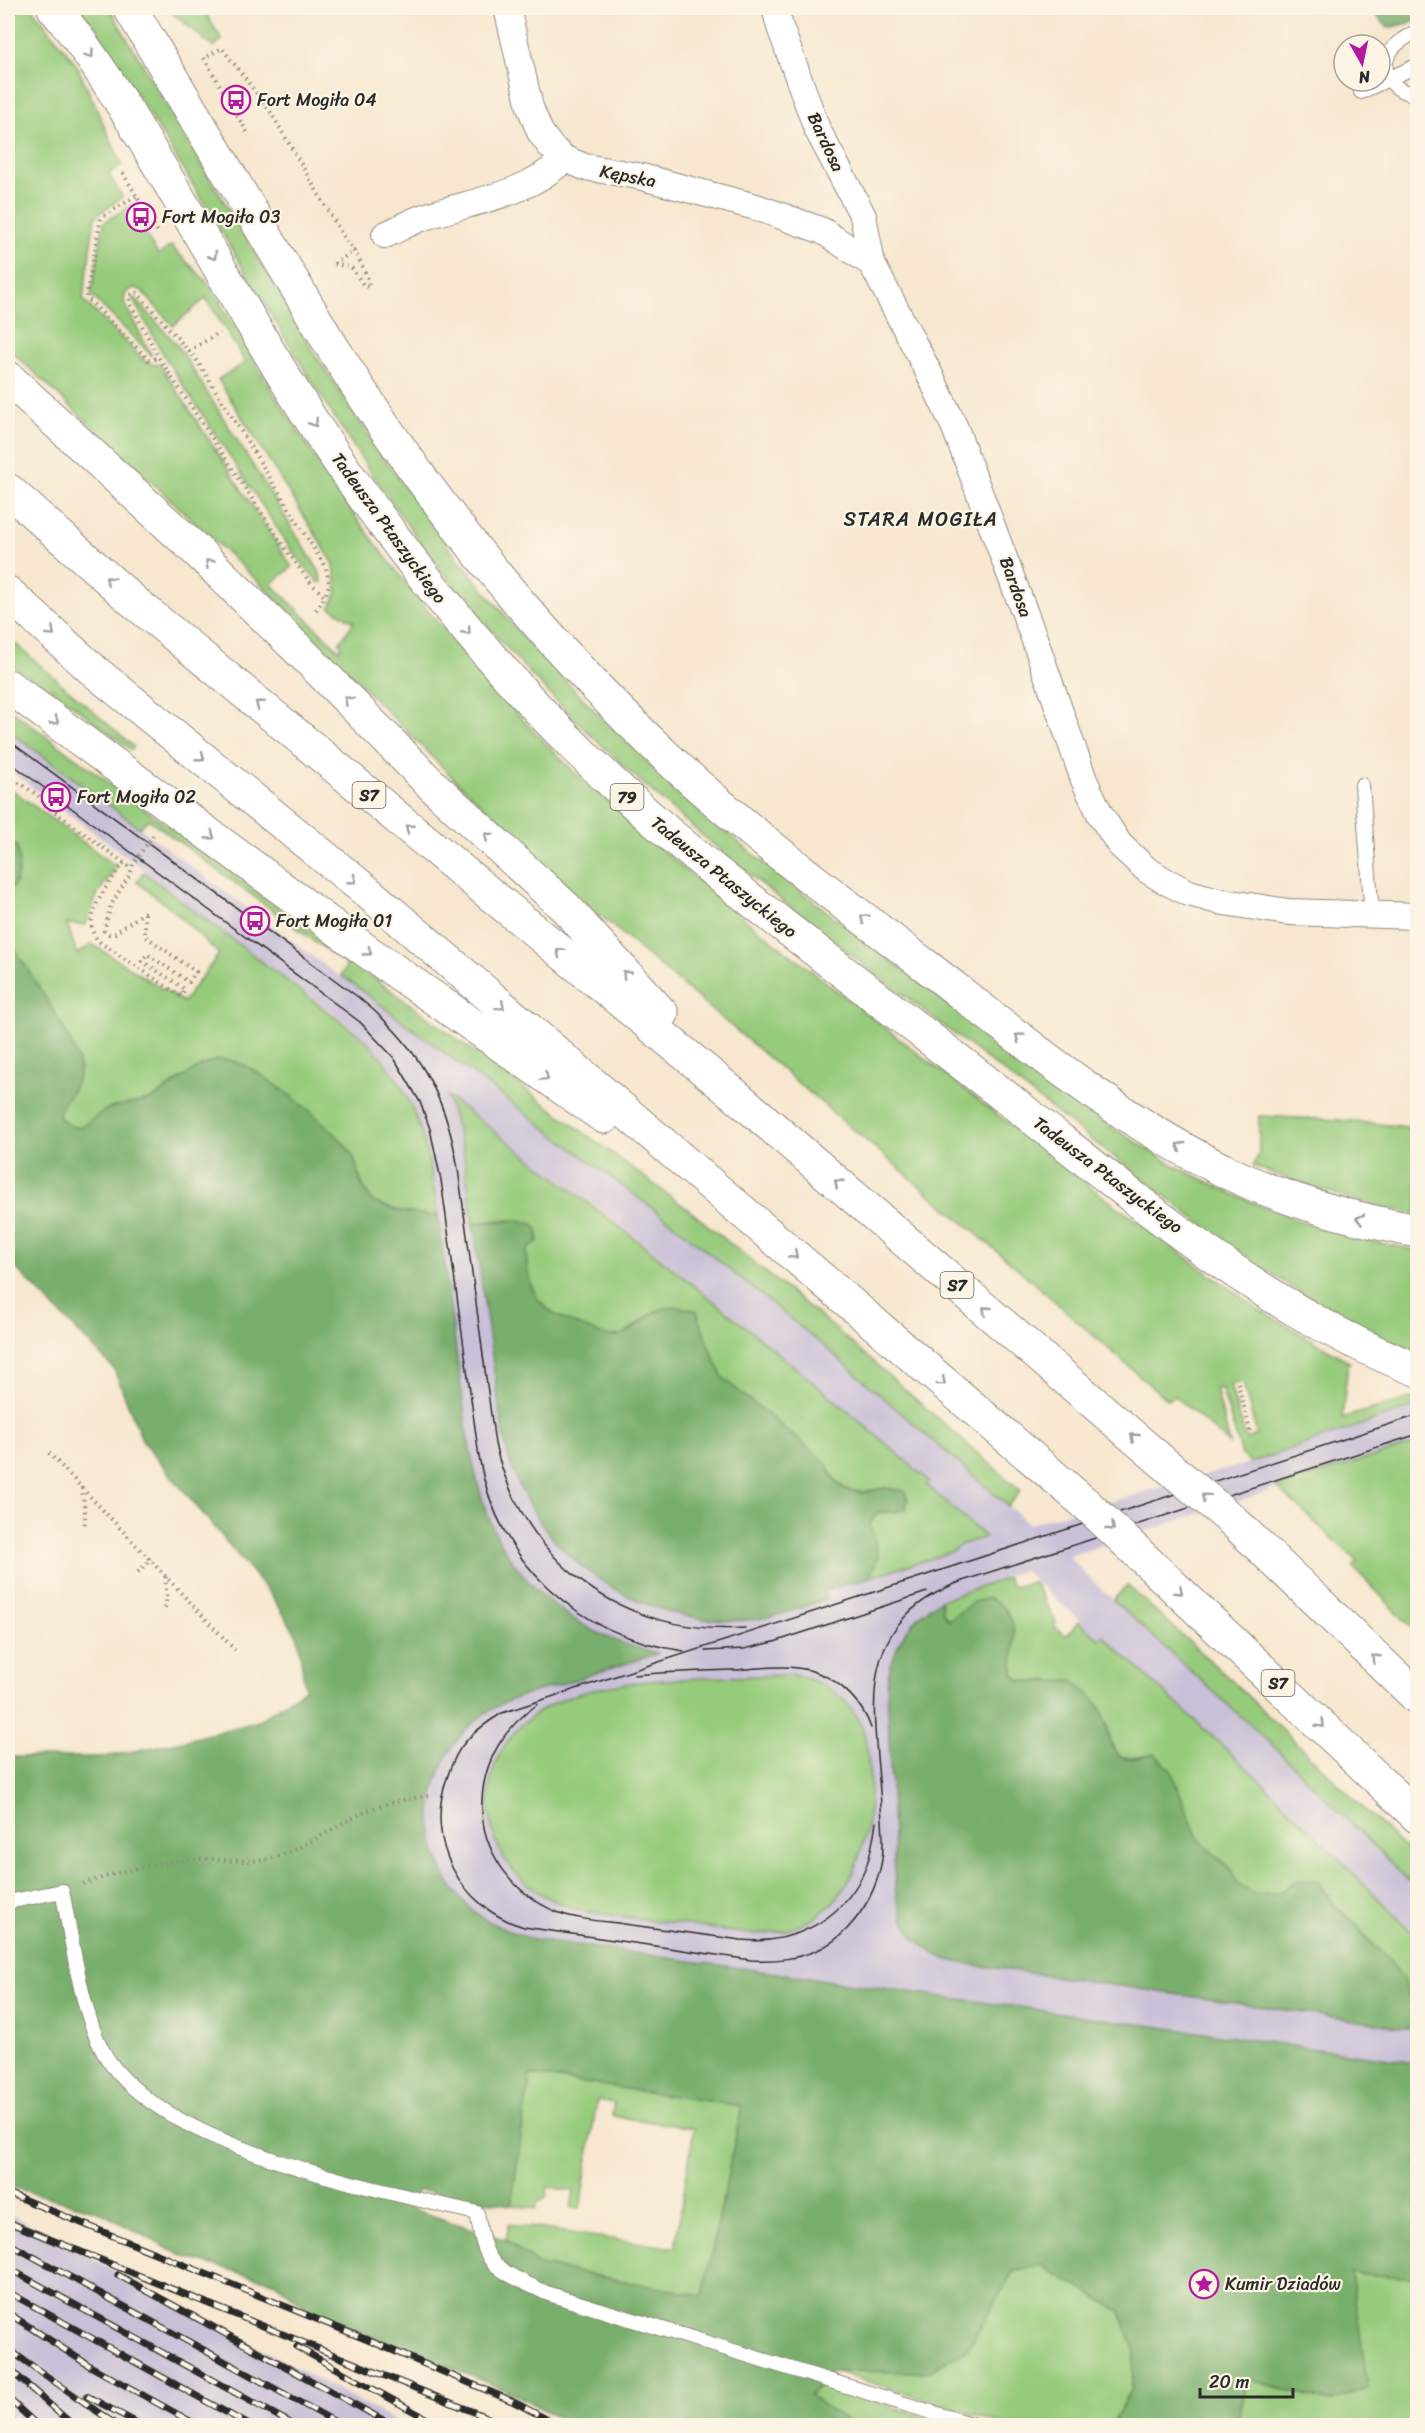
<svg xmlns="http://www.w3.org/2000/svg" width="1425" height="2433" font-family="Sriracha,sans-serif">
<rect width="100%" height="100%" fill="#fcf5e5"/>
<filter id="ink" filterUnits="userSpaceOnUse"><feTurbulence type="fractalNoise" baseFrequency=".0167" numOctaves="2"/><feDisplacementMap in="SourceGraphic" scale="12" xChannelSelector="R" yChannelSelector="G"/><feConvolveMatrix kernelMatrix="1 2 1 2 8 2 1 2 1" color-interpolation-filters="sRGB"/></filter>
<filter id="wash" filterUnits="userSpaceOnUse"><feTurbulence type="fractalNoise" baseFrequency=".008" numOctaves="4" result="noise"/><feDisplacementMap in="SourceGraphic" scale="24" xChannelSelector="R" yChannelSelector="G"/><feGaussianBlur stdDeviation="1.35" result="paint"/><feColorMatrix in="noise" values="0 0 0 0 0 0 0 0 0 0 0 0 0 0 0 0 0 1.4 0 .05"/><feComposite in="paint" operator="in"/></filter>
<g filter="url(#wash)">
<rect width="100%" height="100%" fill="#f7e7cf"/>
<!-- industrial -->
<path fill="#c9bfd7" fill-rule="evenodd" d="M8 730 340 977 341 975 676 1226 825 1347 1029 1524 1250 1463 1417 1406V1443L1069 1556 1088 1577 1271 1744 1417 1889V1937L1264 1784 1103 1636 1100 1639 1023 1570 930 1606 913 1624 897 1646 891 1659 887 1684 897 1904 908 1930 932 1953 955 1962 1417 2030V2063L533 1939 508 1932 486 1920 463 1902 448 1882 439 1864 431 1829 430 1807 434 1789 445 1756 454 1743 468 1727 499 1705 658 1653 613 1640 564 1614 531 1585 505 1550 492 1525 476 1477 468 1440 428 1154 414 1109 386 1061 368 1042 342 1020 143 872 145 870 8 769ZM448 1097 596 1206 741 1321 929 1482 926 1485 985 1537 960 1545 952 1552 824 1591 826 1599 785 1613 746 1620 698 1618 661 1610 626 1596 591 1573 557 1543 521 1492 507 1451 463 1150ZM792 1675 805 1677 833 1690 850 1707 862 1727 866 1739 871 1785 867 1828 855 1867 848 1881 810 1921 781 1932 588 1912 569 1908 540 1894 515 1875 505 1861 492 1829 488 1808V1790L496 1760 503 1747 523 1723 547 1708 593 1690 620 1683Z
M8 2213 403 2425H8Z"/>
<!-- green -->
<path fill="#97cb7c" stroke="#617b54" stroke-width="1.5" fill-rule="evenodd" d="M8 8H32L76 64 122 165 109 174 122 197 95 217 83 300 146 362 155 365 159 363 292 567 271 584 339 650 342 646 339 643 354 622 330 607 337 592 334 564 218 379 246 363 206 298 173 326 141 290 134 288C126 291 124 294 124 303L152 356 91 295 104 222 129 207 158 255 171 246 210 285 274 394 339 495 416 597 516 713 574 772 721 901 1109 1201 1258 1309 1350 1362 1348 1363 1342 1418 1417 1396V1406L1250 1463 1242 1455 1221 1387 1216 1389 1230 1444 1174 1396 1167 1400 1018 1269 588 905 453 778 265 588 8 348ZM1243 1382 1257 1435 1246 1439 1230 1385Z
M78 8H109L313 351 381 454 450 549 523 637 595 711 673 787 755 856 1095 1117 1175 1166 1235 1195 1310 1225 1380 1243 1417 1250V1351C1344 1325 1281 1281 1217 1236 1110 1153 1002 1070 893 987 737 867 584 747 459 592 312 411 213 197 78 8Z
M167 8H202L222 40 213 47Z
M134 297 178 346 319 571 322 582 319 583 292 551 166 359 133 300Z
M8 637 9 638 134 747 131 750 52 689 47 690 8 662Z
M8 708 689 1210 832 1326 1021 1491 1008 1506 825 1347 676 1226 341 975 347 965 148 819 140 828 8 730Z
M8 787 117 867 98 893 86 925 67 924 77 954 92 944 183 1002 219 954 174 911 137 882 143 872 368 1042C419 1097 427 1144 438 1216L402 1212 373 1202 362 1184 353 1156 182 1077 153 1099 108 1109 91 1122 77 1128 68 1126 59 1117V1107L73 1090 80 1069 73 1047 8 938V892L16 883 17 846 8 842Z
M447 1096C613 1219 774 1345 929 1481L927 1485 985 1537 960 1545 952 1552 870 1577 878 1555 870 1523 878 1512H895L885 1488C853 1494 840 1495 826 1463L723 1378 709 1347 656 1310 624 1334 607 1337 556 1317 536 1298 526 1270 527 1250 538 1241V1230C523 1213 493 1222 473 1223L463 1150Z
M1259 1116 1339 1120 1417 1128V1214C1359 1203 1308 1187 1253 1166L1259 1154Z
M1417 1443H1418L1417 1633 1353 1567 1358 1562 1277 1487Z
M1007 1578 1012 1587 1034 1582 1056 1622 1054 1626 1066 1636 1079 1622 1100 1639 1103 1636 1264 1784 1417 1937V2030L1413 2029V2005L1372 1943C1364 1936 1360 1928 1353 1921 1343 1911 1333 1907 1327 1894L1291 1883 1278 1894 1255 1895 1238 1885 1230 1869 1198 1839 1171 1771 1155 1754C1120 1760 1114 1763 1107 1724L1048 1680C1034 1682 1022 1686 1013 1674 1011 1647 1017 1636 1005 1609L973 1602 949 1620 942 1613 941 1600Z
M1127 1585 1232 1681 1417 1860V1889L1271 1744 1113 1600Z
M792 1675C823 1680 850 1698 862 1727 867 1740 868 1754 869 1768 874 1826 858 1904 796 1927 762 1941 723 1930 688 1925 655 1921 621 1916 588 1912 545 1902 509 1880 494 1836 486 1809 486 1782 499 1756 533 1684 633 1681 701 1678 732 1677 762 1676 792 1675Z
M530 2074 742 2106 703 2296 539 2265 506 2240 509 2224 675 2248 694 2128 612 2116 614 2103 597 2100 580 2209 571 2208 574 2191 548 2187 546 2198 537 2203 536 2209 511 2205Z
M1041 2265 1120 2311 1135 2351 1131 2392 1111 2425H1005L834 2371 926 2372 966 2351 1013 2271Z
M1351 2273 1417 2278V2425L1237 2426 1247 2379 1330 2402Z
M821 2384 949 2425 881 2426 848 2422 809 2395Z"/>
<!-- forest -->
<path fill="#79af6c" stroke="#526d4c" stroke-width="1.5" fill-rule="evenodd" d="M1370 8H1417V18L1410 23 1388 28Z
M8 842 17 846C20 864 21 878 8 892Z
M8 938C23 964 78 1042 79 1068 81 1088 60 1099 59 1117 82 1140 87 1118 108 1109 122 1103 139 1105 153 1098 178 1086 202 1053 233 1061 261 1068 339 1131 353 1156 357 1164 358 1174 361 1183 364 1189 369 1196 373 1202L402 1212 438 1216 468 1440C474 1469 480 1497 491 1524 522 1593 586 1639 659 1653 625 1664 592 1674 559 1685 533 1693 505 1699 483 1715 424 1758 413 1845 462 1900 480 1921 507 1932 533 1939L1417 2063V2278L1351 2273 1368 2387 1330 2402 1248 2379 1237 2425H1111L1131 2392 1135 2351 1120 2311 1041 2265 1013 2272 966 2351 926 2372 834 2371 809 2395 848 2422 881 2425H573L508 2391 310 2311 276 2283 182 2256 98 2211 8 2186V1757H105L183 1741 256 1722 305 1689 298 1637 272 1596 143 1442 114 1369 8 1260ZM530 2075 742 2106 703 2296 539 2265 506 2240 409 2208 418 2190 511 2205Z
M518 1220 533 1224 538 1230V1241L527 1250C525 1300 545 1313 588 1329 600 1334 611 1339 623 1334 629 1333 634 1327 638 1324 661 1306 669 1303 697 1311L709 1347 723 1378 826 1463 833 1478 845 1490 862 1493 885 1488 905 1491 908 1499 906 1509 895 1512H878L870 1523 878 1555 870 1577 824 1591 826 1599C800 1608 775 1618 748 1620 649 1627 549 1567 514 1473 502 1441 499 1406 494 1371 487 1322 480 1272 473 1223Z
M990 1598C994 1602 1002 1605 1005 1609 1020 1627 1012 1653 1013 1674 1024 1688 1055 1680 1073 1680 1081 1688 1094 1697 1100 1707 1109 1722 1105 1755 1127 1759 1135 1760 1147 1755 1155 1754L1171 1771 1198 1839 1230 1869 1239 1885 1255 1895 1278 1894C1292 1882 1300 1877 1318 1882L1333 1905 1355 1923 1364 1936 1387 1957 1403 1979 1413 2005V2029L955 1962C918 1952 900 1924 895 1887L887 1684C892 1648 909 1618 941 1600L943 1613 949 1620 973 1602Z"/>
</g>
<g filter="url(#ink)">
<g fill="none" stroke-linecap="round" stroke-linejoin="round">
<!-- lane casing -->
<g stroke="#91897d" stroke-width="16">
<path id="lane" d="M1418 31C1407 36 1393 45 1388 56 1379 75 1398 96 1418 93
M1361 92 1418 65
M1362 785 1372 915
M8 1902 62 1891C72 1938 81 2013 104 2053 158 2148 376 2189 477 2213 480 2228 482 2250 493 2262 504 2275 531 2285 546 2293L976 2426"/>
</g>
<!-- street casing -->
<g stroke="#91897d" stroke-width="28">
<path id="street" d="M507 8 530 107 540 132 551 147 565 159 585 167 638 176 756 207 823 231 872 264
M775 8 780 27 817 129 863 216 872 264 931 377 955 428 1033 635 1084 780 1100 814 1119 844 1147 870 1167 882 1189 893 1218 901 1288 912 1418 916
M385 235C398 229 410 222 424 217 476 200 522 197 565 159"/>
</g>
<!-- primary casing -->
<g stroke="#91897d" stroke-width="35">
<path id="primary" d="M54 8C96 58 129 115 163 172 227 278 286 389 359 490 439 602 528 707 631 800 687 851 747 897 806 943 876 997 946 1051 1016 1105 1142 1203 1267 1312 1418 1370
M130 8 326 337C423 494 537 636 672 762 752 836 840 900 926 966 1023 1041 1120 1121 1231 1174 1290 1202 1353 1219 1418 1231"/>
</g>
<!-- highway casing -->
<g stroke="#91897d" stroke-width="35">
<path id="highway" d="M8 378 197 551 308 659 434 787 566 908 662 1014
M8 490 132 600 735 1095 1178 1475
M8 593 93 670 365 890 1086 1504
M8 686 368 952 604 1117
M1232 1520 1418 1698
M1136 1551 1418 1817"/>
</g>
<!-- path -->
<path stroke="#91897d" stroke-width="4" stroke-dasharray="1.5 4.5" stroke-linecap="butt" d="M247 132 204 58 222 48 270 111 343 236 358 257 369 281V287L364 286 351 267 334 264
M123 173 159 234
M136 196 101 218 86 297 149 360 159 358
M334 264 355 250
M189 351 220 332
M316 610 325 597 309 581 289 554 159 358 130 303V295L137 293 140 296 196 359 326 568 329 584 325 597
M8 776 38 795 44 804 131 868
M124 863C110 882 75 922 101 943L181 996 185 989 142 961 147 954 189 982 196 972 145 936V912
M145 912 115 933 109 934 104 931 111 905 129 876 134 862 155 833
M1238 1383 1251 1434
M49 1453 235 1650
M82 1487C83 1502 87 1512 84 1527
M138 1572 151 1559
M165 1608C168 1596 165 1588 166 1576
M83 1884C121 1871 159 1862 199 1859 223 1858 248 1865 272 1858 305 1848 332 1828 362 1813 383 1803 405 1799 428 1796
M1397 2426 1418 2420"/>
<!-- lane -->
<use href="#lane" stroke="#fff" stroke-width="14"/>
<!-- street -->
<use href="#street" stroke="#fff" stroke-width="26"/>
<!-- primary -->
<use href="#primary" stroke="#fff" stroke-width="33"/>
<!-- highway -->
<use href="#highway" stroke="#fff" stroke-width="33"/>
<!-- tram -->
<path stroke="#2b2b2b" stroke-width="1.5" d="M8 740 358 997C417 1044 446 1094 458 1169L495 1444C524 1563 622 1636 745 1628
M8 761 360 1022 394 1058 420 1102 430 1129 441 1180 479 1457C498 1564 578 1636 684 1651
M962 1581C850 1624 875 1709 881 1805 882 1825 885 1846 881 1865 876 1889 864 1911 847 1929 822 1956 786 1962 751 1960L524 1927C460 1908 424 1841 447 1778 451 1765 457 1751 466 1741 476 1730 489 1721 502 1713L1418 1415
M956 1583 1418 1434
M705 1651 744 1649 774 1642 927 1592
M634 1675C668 1672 702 1671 735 1670 762 1668 793 1663 818 1673 842 1682 863 1704 871 1728
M538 1704C505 1727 483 1760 482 1802 480 1851 513 1894 557 1912 578 1920 602 1921 624 1924 663 1929 702 1935 741 1940 791 1945 839 1922 862 1876 870 1860 873 1841 876 1822"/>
<!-- rail casing -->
<g stroke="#2b2b2b" stroke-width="7">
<path id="rail" d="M8 2193 375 2343 512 2401 560 2426
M8 2222 508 2426
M8 2243 343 2426
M8 2268 296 2426
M118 2275 394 2426
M8 2292 251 2426
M8 2313 90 2366 199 2426
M297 2347 440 2426
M8 2349 118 2426
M8 2368 74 2426
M87 2396 143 2426
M8 2398 38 2426"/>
</g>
<!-- rail -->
<use href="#rail" stroke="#fcf5e5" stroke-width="4.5" stroke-dasharray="14" stroke-linecap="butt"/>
<!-- highway-bridge casing -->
<g stroke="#91897d" stroke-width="35" stroke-linecap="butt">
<path id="highway-bridge" d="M1178 1475 1232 1520
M1086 1504 1136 1551"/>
</g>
<!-- highway-bridge -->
<use href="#highway-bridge" stroke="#fff" stroke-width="33"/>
</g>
<!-- one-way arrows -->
<defs><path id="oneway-chevron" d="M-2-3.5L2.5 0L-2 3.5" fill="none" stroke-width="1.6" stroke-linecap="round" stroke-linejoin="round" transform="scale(1.5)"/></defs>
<g stroke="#a0a0a0">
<use href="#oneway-chevron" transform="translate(90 54) rotate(54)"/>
<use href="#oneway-chevron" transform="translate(213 256) rotate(59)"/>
<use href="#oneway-chevron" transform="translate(314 423) rotate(58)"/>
<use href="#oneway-chevron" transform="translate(209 563) rotate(-136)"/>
<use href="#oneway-chevron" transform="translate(109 580) rotate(-138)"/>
<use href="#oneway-chevron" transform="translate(467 631) rotate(50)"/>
<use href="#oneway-chevron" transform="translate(51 632) rotate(42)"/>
<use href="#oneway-chevron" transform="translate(348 700) rotate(-135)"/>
<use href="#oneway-chevron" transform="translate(259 704) rotate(-141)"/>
<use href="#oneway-chevron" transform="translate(55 721) rotate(36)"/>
<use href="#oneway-chevron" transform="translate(201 757) rotate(39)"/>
<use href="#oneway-chevron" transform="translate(409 828) rotate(-141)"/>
<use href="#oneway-chevron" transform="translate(211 836) rotate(36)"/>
<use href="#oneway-chevron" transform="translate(488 836) rotate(-137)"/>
<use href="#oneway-chevron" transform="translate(353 880) rotate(39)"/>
<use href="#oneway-chevron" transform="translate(864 918) rotate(-142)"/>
<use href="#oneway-chevron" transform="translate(368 952) rotate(36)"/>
<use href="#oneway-chevron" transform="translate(560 952) rotate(-141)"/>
<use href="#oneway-chevron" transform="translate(626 974) rotate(-132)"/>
<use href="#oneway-chevron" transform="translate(501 1006) rotate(40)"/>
<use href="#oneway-chevron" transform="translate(1019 1037) rotate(-143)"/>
<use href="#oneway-chevron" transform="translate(545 1077) rotate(34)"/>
<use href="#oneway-chevron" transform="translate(1180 1146) rotate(-150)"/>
<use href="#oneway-chevron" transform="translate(838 1183) rotate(-139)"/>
<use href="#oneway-chevron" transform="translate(1360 1219) rotate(-167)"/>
<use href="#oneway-chevron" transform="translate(794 1255) rotate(40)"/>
<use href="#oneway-chevron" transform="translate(986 1310) rotate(-139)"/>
<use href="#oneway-chevron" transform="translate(942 1382) rotate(40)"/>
<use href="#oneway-chevron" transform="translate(1134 1437) rotate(-139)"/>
<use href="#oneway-chevron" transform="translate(1205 1497) rotate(-140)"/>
<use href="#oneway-chevron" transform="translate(1111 1527) rotate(43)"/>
<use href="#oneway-chevron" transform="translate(1179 1591) rotate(43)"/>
<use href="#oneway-chevron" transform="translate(1375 1658) rotate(-136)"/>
<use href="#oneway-chevron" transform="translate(1321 1724) rotate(44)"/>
</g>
</g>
<!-- icons -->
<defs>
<g id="bus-ring" transform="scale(1.5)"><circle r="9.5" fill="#fcf5e5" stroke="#b5179e" stroke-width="1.5"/><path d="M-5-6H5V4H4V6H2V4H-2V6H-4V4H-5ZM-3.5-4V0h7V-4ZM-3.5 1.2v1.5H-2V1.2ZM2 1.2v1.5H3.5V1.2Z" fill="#b5179e"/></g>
<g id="sight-ring" transform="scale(1.5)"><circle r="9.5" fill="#fcf5e5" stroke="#b5179e" stroke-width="1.5"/><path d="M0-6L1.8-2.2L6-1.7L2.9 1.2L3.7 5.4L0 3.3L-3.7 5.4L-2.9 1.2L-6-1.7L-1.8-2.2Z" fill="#b5179e"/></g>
</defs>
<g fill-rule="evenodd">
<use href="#bus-ring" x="236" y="100"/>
<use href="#bus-ring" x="141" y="217"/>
<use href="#bus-ring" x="56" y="797"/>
<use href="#bus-ring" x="255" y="921"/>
<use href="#sight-ring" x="1204" y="2284"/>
</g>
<g text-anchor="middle" stroke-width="4.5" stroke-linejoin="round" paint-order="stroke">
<!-- shield labels -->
<g fill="#fcf5e5" stroke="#6a6863" stroke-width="1.5">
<rect x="352.5" y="782" width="33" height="26" rx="4.5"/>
<rect x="610.5" y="784" width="33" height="26" rx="4.5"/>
<rect x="940.5" y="1272" width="33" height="26" rx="4.5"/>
<rect x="1261.5" y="1670" width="33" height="26" rx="4.5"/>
</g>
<g font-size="16" font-weight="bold" fill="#2b2b2b">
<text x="369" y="801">S7</text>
<text x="627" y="803">79</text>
<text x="957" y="1291">S7</text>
<text x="1278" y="1689">S7</text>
</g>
<!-- poi labels -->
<g font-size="18" fill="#2b2b2b" stroke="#fcf5e5" text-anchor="start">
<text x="257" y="106">Fort Mogiła 04</text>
<text x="162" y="223">Fort Mogiła 03</text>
<text x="77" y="803">Fort Mogiła 02</text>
<text x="276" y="927">Fort Mogiła 01</text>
<text x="1225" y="2290">Kumir Dziadów</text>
</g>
<!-- street labels -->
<g font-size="18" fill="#2b2b2b" stroke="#fcf5e5">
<text transform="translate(826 142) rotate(65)" y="6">Bardosa</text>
<text transform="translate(628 176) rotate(11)" y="6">Kępska</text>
<text transform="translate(389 528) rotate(54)" y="6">Tadeusza Ptaszyckiego</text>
<text transform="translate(1016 587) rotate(70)" y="6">Bardosa</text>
<text transform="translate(724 877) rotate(39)" y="6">Tadeusza Ptaszyckiego</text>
<text transform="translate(1108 1175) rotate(37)" y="6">Tadeusza Ptaszyckiego</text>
</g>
<!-- neighbourhood labels -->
<g font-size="20" letter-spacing="1.5" fill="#2b2b2b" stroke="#fcf5e5">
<text x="921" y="526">STARA MOGIŁA</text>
</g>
</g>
<!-- margin -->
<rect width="1425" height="2433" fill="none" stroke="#fcf5e5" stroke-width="30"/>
<!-- north arrow -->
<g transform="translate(1362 63) rotate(171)"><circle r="28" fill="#fcf5e5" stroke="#a8a49b" stroke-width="1.5"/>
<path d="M0-4.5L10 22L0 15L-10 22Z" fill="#b5179e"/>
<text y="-9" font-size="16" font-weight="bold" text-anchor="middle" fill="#2b2b2b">N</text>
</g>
<!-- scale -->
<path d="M1200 2388v9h93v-9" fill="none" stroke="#2b2b2b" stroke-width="3"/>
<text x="1209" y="2388" font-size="18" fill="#2b2b2b" stroke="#fcf5e5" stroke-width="4.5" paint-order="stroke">20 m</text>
</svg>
